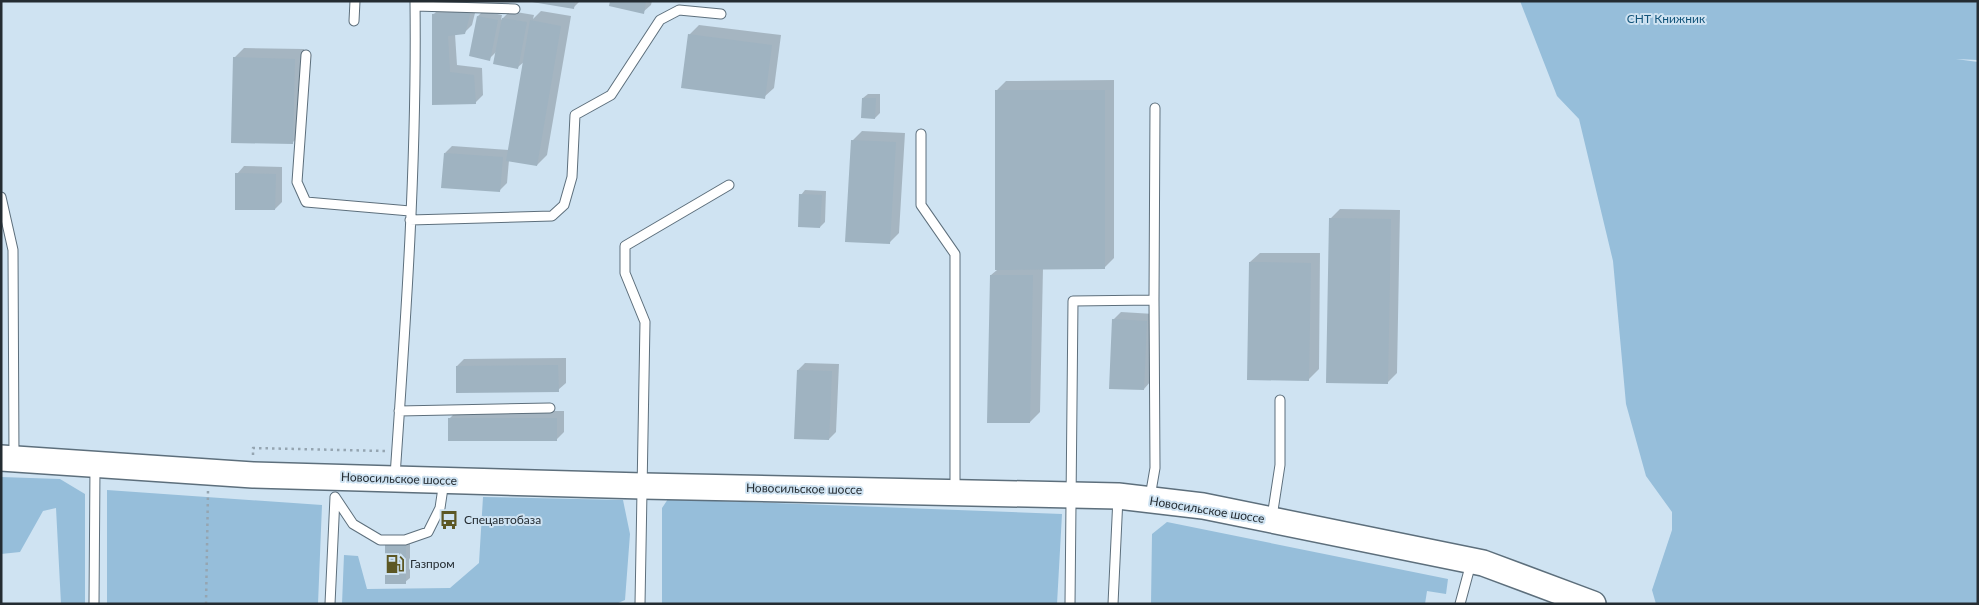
<svg xmlns="http://www.w3.org/2000/svg" width="1979" height="605" font-family="Lato,sans-serif">
<rect width="100%" height="100%" fill="#cfe3f2"/>
<!-- green -->
<path fill="#96beda" d="M1520 1H1978V60L1956 59 1978 62V604H1656L1652 590 1672 530V512L1646 476 1626 404 1613 261 1579 119 1557 96Z
M1 477 60 479 85 494V604H61L56 508 43 511 20 552 1 554Z
M107 490 322 505 318 604H107Z
M483 497 623 500 630 534 625 600 616 604H342L344 555 358 556 367 589 450 588 479 563Z
M668 499 1062 514 1057 604H662V508Z
M1167 522 1448 579 1446 594 1427 591 1425 604H1151L1152 534Z"/>
<!-- shadow -->
<path fill="#0003" d="M526 1H580L574 7Z
M611 1H652L651 5 643 12Z
M477 5 472 25 464 33 455 34 457 65 482 68 483 95 475 103 434 104 433 15 441 7Z
M483 11 502 15 501 20 510 11 534 15 533 19 541 11 571 16 547 155 537 165 509 160 507 183 499 191 445 153 452 146 509 150 525 61 518 67 496 52 489 59 478 16Z
M699 25 781 35 774 88 764 97 689 35Z
M244 48 304 49 302 133 292 143 234 58Z
M1114 80V258L1104 268H1043L1040 412 1030 422 991 275 997 270 996 91 1006 81Z
M868 94H880V113L875 118 863 98Z
M862 131 905 133 899 233 889 243 852 141Z
M244 166 282 167V202L275 209 237 174Z
M805 190 826 191 825 222 820 227 801 195Z
M1340 209 1400 210 1397 373 1387 383 1330 219Z
M1260 253H1320L1319 369 1309 379 1250 262Z
M1121 312 1154 314 1151 381 1144 389 1113 320Z
M566 358V383L558 390 457 366 464 359Z
M805 363 839 364 836 432 829 439 798 370Z
M457 411H564V432L557 439 449 419Z
M410 539V578L405 582 386 544Z"/>
<!-- building -->
<path fill="#9fb3c1" d="M526 1H575L574 9Z
M610 1H646L644 14 609 6Z
M471 11 465 34 448 36 450 72 474 75 476 104 432 105V14Z
M477 16 498 20 490 61 469 56Z
M502 18 527 22 518 69 493 64Z
M530 20 561 26 537 166 506 161Z
M688 34 772 45 765 99 681 88Z
M233 57 295 59 293 144 231 143Z
M995 90H1105V269L995 270Z
M862 98H876L875 119 861 118Z
M851 140 896 142 890 244 845 242Z
M444 153 503 157 500 192 441 188Z
M235 173 276 174 275 210H235Z
M799 194 822 195 820 228 798 227Z
M1329 218 1391 219 1388 384 1326 383Z
M1249 262 1311 263 1309 381 1247 380Z
M990 275H1033L1030 423H987Z
M1112 319 1147 321 1144 390 1109 389Z
M558 365 559 392 456 393V366Z
M797 370 832 371 829 440 794 439Z
M448 418H557V441H448Z
M385 543H406V584H385Z"/>
<g fill="none" stroke-linecap="round" stroke-linejoin="round">
<!-- lane casing -->
<g stroke="#5d6f7c" stroke-width="11">
<path id="lane" d="M415 6 515 9
M354 21 355 1
M306 55 297 182 306 202 410 211
M921 134V205L955 254V492
M1 197 13 250 14 458
M410 220 552 216 564 205 572 177 575 115 611 95 660 20 679 10 721 14
M1154 300 1155 108
M399 411 550 408
M395 476C406 318 417 160 415 1
M335 497 353 524 380 540H405L428 532 440 508 444 481
M1272 517 1280 465V400
M94 604 95 467
M330 604 335 497
M640 604 645 322 625 273V246L729 185
M1070 604 1073 301 1154 300 1155 468 1150 497
M1113 604 1118 497
M1460 604 1471 563"/>
</g>
<!-- secondary casing -->
<g stroke="#5d6f7c" stroke-width="28">
<path id="secondary" d="M1 458 253 475 643 486 1118 496 1203 506 1483 563 1593 604"/>
</g>
<!-- path -->
<path stroke="#95a5b1" stroke-width="2.5" stroke-dasharray="2.5 4" stroke-linecap="butt" d="M253 455V448L386 451
M206 604 208 491"/>
<!-- lane -->
<use href="#lane" stroke="#fff" stroke-width="9"/>
<!-- secondary -->
<use href="#secondary" stroke="#fff" stroke-width="25"/>
</g>
<!-- icons -->
<defs>
<g id="bus-bare" transform="scale(1.5)"><path d="M-5-6H5V4H4V6H2V4H-2V6H-4V4H-5ZM-3.5-4V0h7V-4ZM-3.5 1.2v1.5H-2V1.2ZM2 1.2v1.5H3.5V1.2Z" fill="#5c5724" stroke="#cfe3f2" stroke-width="2.5" paint-order="stroke"/></g>
<g id="fuel-bare" transform="scale(1.5)"><path d="M-5.5-6h7V0h2V4h1.3V-2.5L3-4.5l.8-.8L6-3V5H2.5V1h-1V6h-7ZM-4.2-4.7v3.2H.2V-4.7Z" fill="#5c5724" stroke="#cfe3f2" stroke-width="2.5" paint-order="stroke"/></g>
</defs>
<g fill-rule="evenodd">
<use href="#bus-bare" x="449" y="520"/>
<use href="#fuel-bare" x="395" y="564"/>
</g>
<g text-anchor="middle" stroke-width="4" stroke-linejoin="round" paint-order="stroke">
<!-- park labels -->
<g font-size="12" fill="#14557b" stroke="#cfe3f2">
<text x="1666" y="23">СНТ Книжник</text>
</g>
<!-- street labels -->
<g font-size="12" fill="#242c32" stroke="#cfe3f2">
<text transform="translate(399 479) rotate(2)" y="4">Новосильское шоссе</text>
<text transform="translate(804 489) rotate(1)" y="4">Новосильское шоссе</text>
<text transform="translate(1207 510) rotate(9)" y="4">Новосильское шоссе</text>
</g>
<!-- poi labels -->
<g font-size="12" fill="#242c32" stroke="#cfe3f2" text-anchor="start">
<text x="464" y="524">Спецавтобаза</text>
<text x="410" y="568">Газпром</text>
</g>
</g>
<!-- border -->
<rect width="1979" height="605" fill="none" stroke="#242c32" stroke-width="5"/>
</svg>
